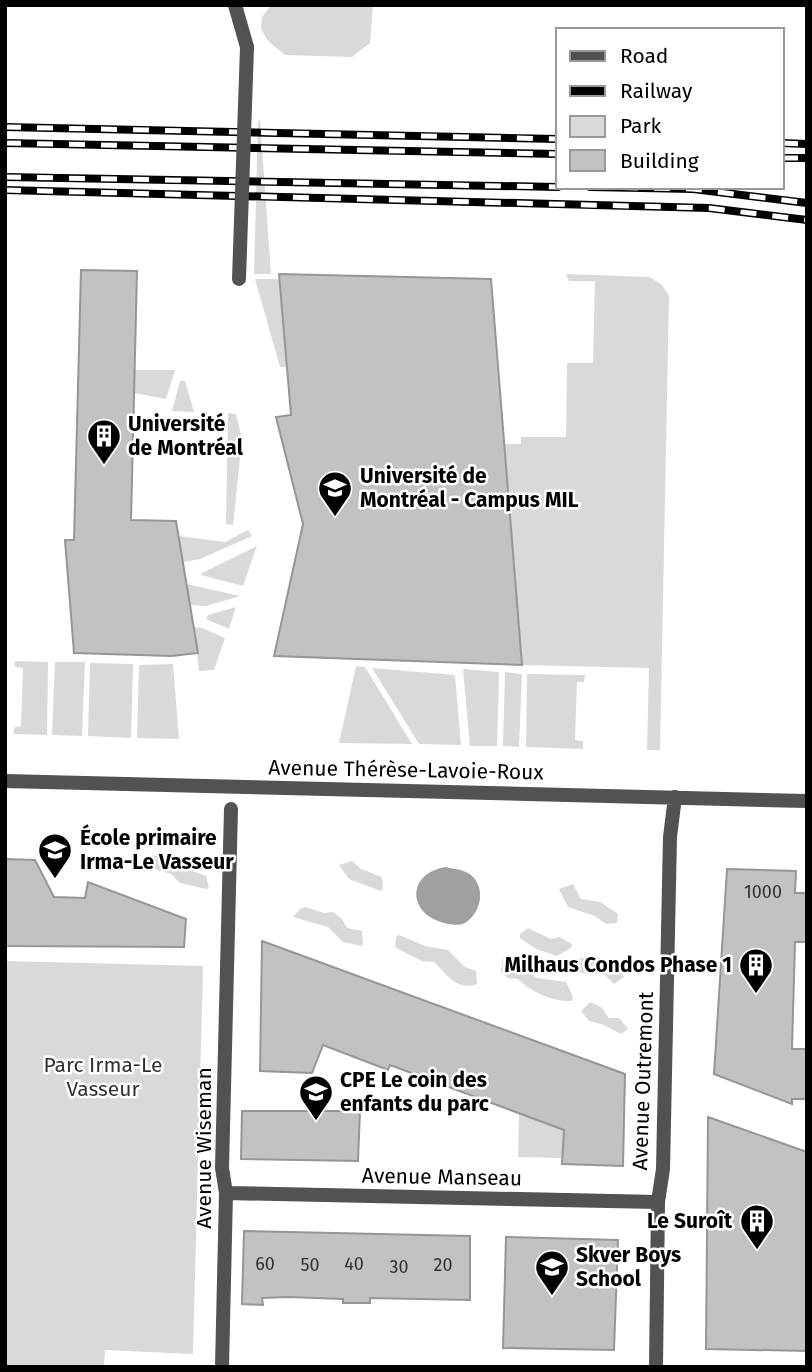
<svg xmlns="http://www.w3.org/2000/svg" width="812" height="1372" font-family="'Fira Sans',sans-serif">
<rect width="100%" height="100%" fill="#fff"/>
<!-- green -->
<path fill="#d9d9d9" d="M271 5H373L370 43 352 57 285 55 268 41 261 29 262 17Z
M260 120 271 274H254L258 121Z
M566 274 650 277 662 285 669 296 660 750H647L649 668 522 665 505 444H521V437H566L567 363H593L595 281H569Z
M255 279H279L287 367H280Z
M134 370H175L166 399 134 393Z
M180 381H185L194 412 172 411Z
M228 413 236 414 242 439 233 525 226 524Z
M248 530 252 536 200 559 183 562 179 536 225 542Z
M257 546 243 586 201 575 202 573Z
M187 584 240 596 206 606 190 605Z
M236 607 229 629 206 619 208 615Z
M194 627 202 628 225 638 214 670 199 671Z
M15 661 48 662 47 735 13 734 15 727 21 726 23 668 15 667Z
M55 662H85L82 736 52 735Z
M90 663 133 664 131 738 88 736Z
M173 664 179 739 137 738 139 665Z
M356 666 365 667 412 744 339 743Z
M372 668 455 675 461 745 419 744Z
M463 669 499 672 497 746H470Z
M505 672 522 674 519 747 503 746Z
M527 674 585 675 584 682H577L575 740 583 741V749L526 747Z
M161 855 168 860H178L185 868 206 876 209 888 206 889 180 883 171 874 151 868 149 857Z
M352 861 361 869 382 877 383 888 381 891 349 879 339 865Z
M573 884 581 899 600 902 618 914 617 923 606 924 595 916 568 907 559 889Z
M305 907 324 913 333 912 342 919 347 928 362 931 363 944 362 946 343 942 328 927 293 917 300 909Z
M528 928 551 939 559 937 572 944 571 948 557 956 536 949 520 938V934Z
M399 935 425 946 448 950 465 967 476 971 477 984C457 991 447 975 434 962L422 961 398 949 395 946 396 937Z
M590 956 603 966 616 965 624 977 614 984 604 974 581 973 575 960Z
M503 959H514L537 978 566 982 573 997 572 1001C553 1002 531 992 518 979L508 978 501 972Z
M5 961 203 966 193 1354 105 1350 104 1367H5Z
M590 1002 601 1007 609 1018H619L628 1029 621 1034 604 1025 589 1021 581 1011Z
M519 1113 564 1130 563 1158 518 1157Z"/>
<!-- water -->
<path fill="#a0a0a0" d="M446 867C453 869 461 869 468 873 485 883 483 908 469 920 463 926 456 925 449 924 407 917 405 873 446 867Z"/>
<!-- building -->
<path fill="#c2c2c2" stroke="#969696" stroke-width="2" d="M81 270 137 271 131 520 176 521 198 653 172 656 74 653 65 540H74Z
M279 274 491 279 522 665 274 656 303 524 276 417 291 415Z
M5 859 35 860 54 897 85 898 88 882 186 919 184 947 5 946Z
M727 869 796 871 795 893H807V942H795L792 1049H807V1099H792V1104L714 1074Z
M262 941 625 1074 623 1166 562 1164 564 1130 390 1065 388 1070 323 1045 312 1073 260 1071Z
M242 1111H360L358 1161 241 1159Z
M708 1117 807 1152V1351L706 1349Z
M244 1231 470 1236V1300L370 1298V1303H343V1299L288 1297 262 1298 263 1305 242 1304Z
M506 1237 618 1240 614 1350 503 1348Z"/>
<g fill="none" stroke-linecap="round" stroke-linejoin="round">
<!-- street -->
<path stroke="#525252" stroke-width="14" d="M235 5 247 47
M5 781 807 801
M226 1193 658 1202
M222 1367 226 1193 222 1168 231 809
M656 1367 658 1202 663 1169 670 837 675 797"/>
<!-- rail casing -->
<g stroke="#000" stroke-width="8">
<path id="rail" d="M5 127 558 139
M5 143 558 154
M782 143 807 144
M782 158H807
M5 177 558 187
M590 187 693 189 807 203
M5 190 709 208 807 220"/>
</g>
<!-- rail -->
<use href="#rail" stroke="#fff" stroke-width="5" stroke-dasharray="16" stroke-linecap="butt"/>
<!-- street-bridge -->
<path stroke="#525252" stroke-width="14" d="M239 279 247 47"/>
</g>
<!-- icons -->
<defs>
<g id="building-pin" transform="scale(1.75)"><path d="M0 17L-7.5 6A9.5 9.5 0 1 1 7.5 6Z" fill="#000" stroke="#fff"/><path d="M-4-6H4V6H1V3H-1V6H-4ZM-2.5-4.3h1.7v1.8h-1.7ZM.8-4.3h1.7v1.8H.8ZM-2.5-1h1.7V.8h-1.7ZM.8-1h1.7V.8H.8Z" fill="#fff"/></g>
<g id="university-pin" transform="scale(1.75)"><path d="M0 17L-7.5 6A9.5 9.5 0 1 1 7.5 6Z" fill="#000" stroke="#fff"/><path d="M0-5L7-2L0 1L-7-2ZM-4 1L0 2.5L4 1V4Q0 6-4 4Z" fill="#fff"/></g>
<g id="school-pin" transform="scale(1.75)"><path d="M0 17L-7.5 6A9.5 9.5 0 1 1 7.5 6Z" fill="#000" stroke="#fff"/><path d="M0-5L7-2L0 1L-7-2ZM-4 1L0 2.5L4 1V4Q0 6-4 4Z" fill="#fff"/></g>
</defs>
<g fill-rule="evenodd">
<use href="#building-pin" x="104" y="436"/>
<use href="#university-pin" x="335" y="488"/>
<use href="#school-pin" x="55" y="850"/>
<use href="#building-pin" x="756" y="965"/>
<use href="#school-pin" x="316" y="1092"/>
<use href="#building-pin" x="757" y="1221"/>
<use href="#school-pin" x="552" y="1267"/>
</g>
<g text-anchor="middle" stroke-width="5" stroke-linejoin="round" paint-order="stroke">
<!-- number labels -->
<g font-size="18" fill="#303030">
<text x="763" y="898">1000</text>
<text x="265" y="1270">60</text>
<text x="354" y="1270">40</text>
<text x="310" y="1271">50</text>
<text x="443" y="1271">20</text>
<text x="399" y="1273">30</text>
</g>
<!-- poi labels -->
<g font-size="21" font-weight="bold" fill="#000" stroke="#fff" text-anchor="start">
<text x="128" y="431">Université<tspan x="128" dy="24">de Montréal</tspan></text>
<text x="360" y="483">Université de<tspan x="360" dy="24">Montréal - Campus MIL</tspan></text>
<text x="80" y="845">École primaire<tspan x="80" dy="24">Irma-Le Vasseur</tspan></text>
<text x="732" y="972" text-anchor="end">Milhaus Condos Phase 1</text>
<text x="340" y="1087">CPE Le coin des<tspan x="340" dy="24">enfants du parc</tspan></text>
<text x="732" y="1228" text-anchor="end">Le Suroît</text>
<text x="576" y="1262">Skver Boys<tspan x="576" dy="24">School</tspan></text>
</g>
<!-- street labels -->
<g font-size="21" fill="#000" stroke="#fff">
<text transform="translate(406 770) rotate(1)" y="7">Avenue Thérèse-Lavoie-Roux</text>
<text transform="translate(643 1081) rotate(-88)" y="7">Avenue Outremont</text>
<text transform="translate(204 1148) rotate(-90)" y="7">Avenue Wiseman</text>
<text transform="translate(442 1177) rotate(1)" y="7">Avenue Manseau</text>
</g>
<!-- park labels -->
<g font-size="21" fill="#303030" stroke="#fff">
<text x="103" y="1072">Parc Irma-Le<tspan x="103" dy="24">Vasseur</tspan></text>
</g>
</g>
<!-- border -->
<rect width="812" height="1372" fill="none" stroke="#000000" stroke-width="14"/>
<!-- legend -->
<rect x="556" y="28" width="228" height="161" fill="#ffffff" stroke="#999999" stroke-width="2"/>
<rect x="570" y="51" width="35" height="10" fill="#525252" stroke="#999999" stroke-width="2"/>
<text x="620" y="63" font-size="21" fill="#000000">Road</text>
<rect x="570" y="86" width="35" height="10" fill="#000000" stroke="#999999" stroke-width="2"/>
<text x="620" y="98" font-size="21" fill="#000000">Railway</text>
<rect x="570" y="116" width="35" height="21" fill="#d9d9d9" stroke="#999999" stroke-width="2"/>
<text x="620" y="133" font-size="21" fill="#000000">Park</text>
<rect x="570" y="150" width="35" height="21" fill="#c2c2c2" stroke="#999999" stroke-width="2"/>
<text x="620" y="168" font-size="21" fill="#000000">Building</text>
</svg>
